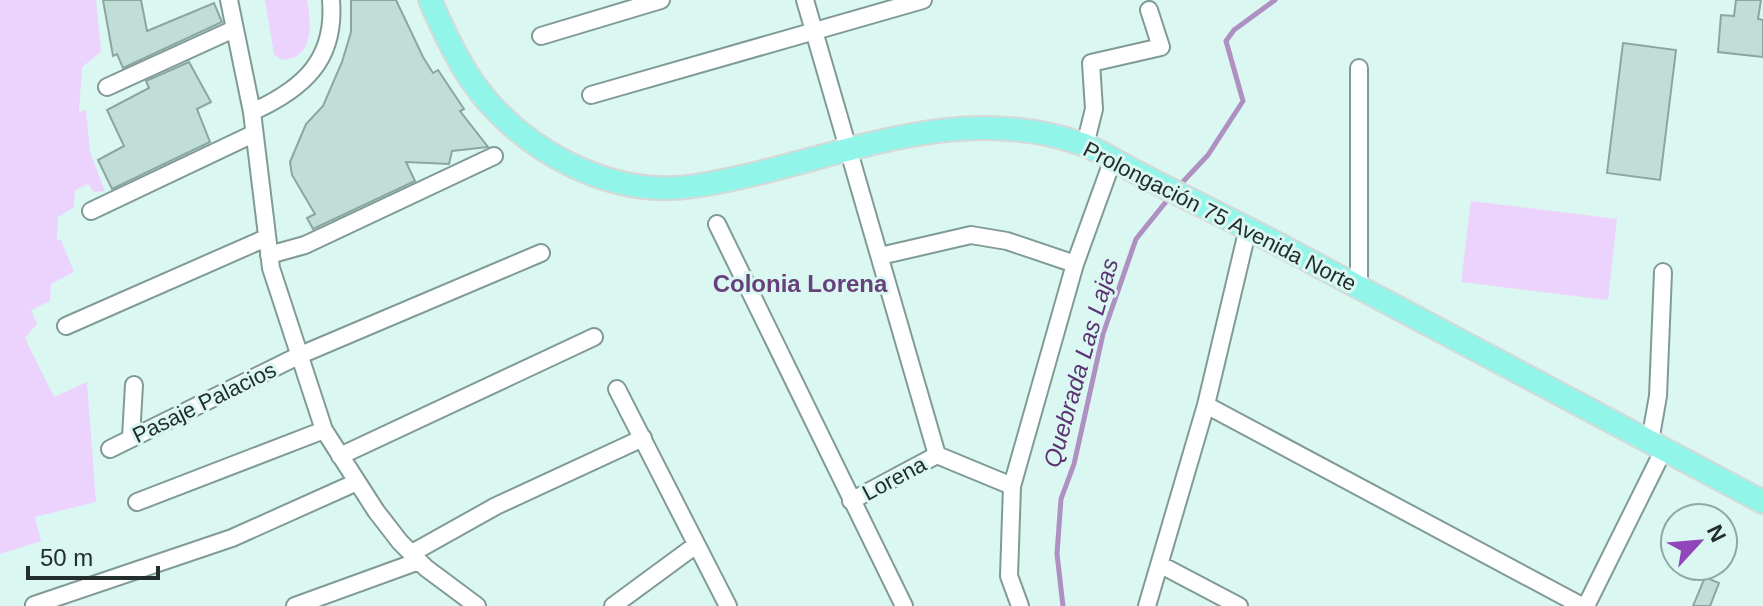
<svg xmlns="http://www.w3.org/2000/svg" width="1763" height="606" font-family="Arial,sans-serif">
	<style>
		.green { fill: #ecd3fd }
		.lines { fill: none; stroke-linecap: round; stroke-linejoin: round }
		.stream { stroke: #af90c2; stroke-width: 5 }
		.building { fill: #c1ddd8; stroke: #8ba6a1; stroke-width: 2 }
		.minor-casing { stroke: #809b97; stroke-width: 20 }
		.major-casing { stroke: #d7d9d9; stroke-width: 26 }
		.minor { stroke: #fff; stroke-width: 16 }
		.major { stroke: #92f5e9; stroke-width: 22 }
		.labels { text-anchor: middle; stroke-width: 6; stroke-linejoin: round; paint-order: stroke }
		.street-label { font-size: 22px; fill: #232e2c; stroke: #daf7f2 }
		.neighbourhood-label { font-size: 24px; font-weight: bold; fill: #66417b; stroke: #daf7f2 }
		.water-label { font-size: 24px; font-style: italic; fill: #5c3473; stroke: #daf7f2 }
	</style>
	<rect width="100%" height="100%" fill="#daf7f2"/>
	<path class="green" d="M0,0h96l5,52 -19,15 -3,45 7,-2 4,42 15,39 -11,1 -6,-8 -13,6 -1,17 -16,10 -1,23h4l13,32 -23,12 -1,17 -19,9 6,14 -12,14 29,59 33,-15 9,120 -61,15 6,24 -41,13z
		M265,0h42c4,23 8,58 -25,60l-8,-6z
		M1471,201l146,18 -9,81 -147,-18z"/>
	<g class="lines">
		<path class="stream" d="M1178,187l30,-32 35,-54 -17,-60 8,-11 41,-30
			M1063,606l-6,-52 4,-55 13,-35 29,-130 33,-95 33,-41"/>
	</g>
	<path class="building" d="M103,0h38l6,31 67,-28 8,19 -99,46 -6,-14 -4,2z
		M351,0h45l27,57 10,16 5,-3 26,39 -4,2 28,36 -36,4 -3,13 -43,-2 9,19 -102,48 -6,-11 8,-4 -23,-39 -2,-13 16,-38 17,-18 19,-44 9,-30z
		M1736,0h25l-3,19 5,1v37l-45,-5 3,-37 13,1z
		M1623,43l53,7 -16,130 -53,-7z
		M189,62l22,40 -14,7 13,33 -98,47 -14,-29 26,-14 -17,-36 42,-22 -3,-7z
		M1705,577l14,6 -9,23h-17z"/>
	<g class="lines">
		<defs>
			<path id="minor" d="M229,0l23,112 19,156 53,162 52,81 24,31 26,26 51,38
				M805,0l132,455 75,31
				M541,36l120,-36
				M1359,68v219
				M107,87l127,-58
				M591,95l332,-95
				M252,112c51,-23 84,-52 79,-112
				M1085,145l9,-36 -3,-46 70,-16 -12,-37
				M91,211l162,-77
				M717,224l187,382
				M269,255l36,-10 189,-89
				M880,256l91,-21 36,6 68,23
				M66,326l200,-88
				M617,389l111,217
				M1206,405l376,201
				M131,437l3,-52
				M1650,441l8,-45 5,-124
				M110,449l188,-93 243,-103
				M340,456l254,-119
				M851,501l86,-46
				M137,502l187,-72
				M412,553l84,-47 147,-68
				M1161,565l78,41
				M34,605l198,-67 125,-56
				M295,606l124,-45
				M613,606l83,-61
				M1020,606l-11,-30 3,-90 63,-222 38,-105
				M1147,606l59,-201 42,-177
				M1586,606l78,-157"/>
			<path id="major" d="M430,0c12,28 25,56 42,81 48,69 138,118 223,105 131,-20 254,-89 387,-42 19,7 36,19 54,28 61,32 123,61 183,94 148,79 296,157 444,236"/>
		</defs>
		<use href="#minor" class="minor-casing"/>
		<use href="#major" class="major-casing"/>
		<use href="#minor" class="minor"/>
		<use href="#major" class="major"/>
	</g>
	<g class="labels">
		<g class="street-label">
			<text transform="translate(1220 216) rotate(27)" y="8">Prolongación 75 Avenida Norte</text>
			<text transform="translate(204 402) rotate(-26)" y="8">Pasaje Palacios</text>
			<text transform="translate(894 478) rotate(-28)" y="8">Lorena</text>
		</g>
		<g class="neighbourhood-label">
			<text x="800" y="292">Colonia Lorena</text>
		</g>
		<g class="water-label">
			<text transform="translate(1081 363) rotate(-74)" y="8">Quebrada Las Lajas</text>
		</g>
	</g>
	<g transform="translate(1699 542) rotate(64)"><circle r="38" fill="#daf7f2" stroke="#91a7a3" stroke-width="2"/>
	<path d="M0-6L14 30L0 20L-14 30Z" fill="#9046b8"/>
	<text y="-12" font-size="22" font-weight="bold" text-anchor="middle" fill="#232e2c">N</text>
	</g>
	<path d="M28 566v12h130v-12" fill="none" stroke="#232e2c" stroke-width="4"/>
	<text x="40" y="566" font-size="24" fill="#232e2c" stroke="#daf7f2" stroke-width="6" paint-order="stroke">50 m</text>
</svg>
